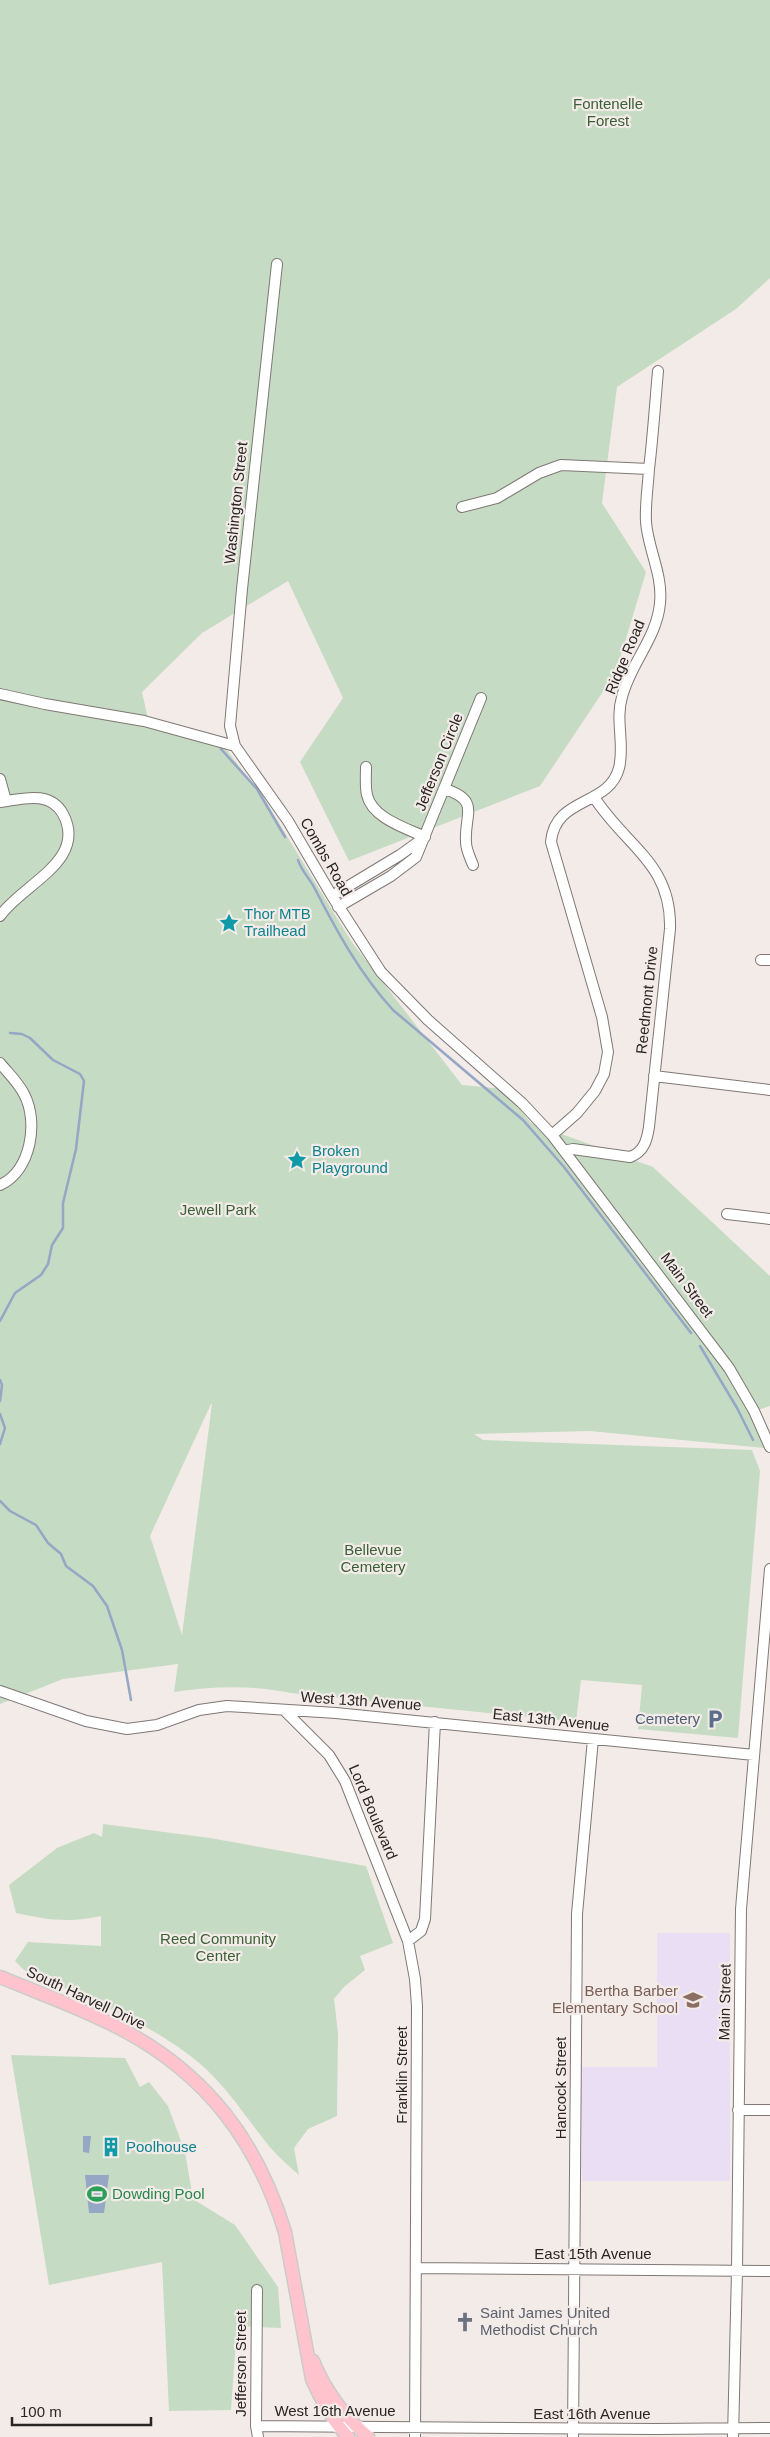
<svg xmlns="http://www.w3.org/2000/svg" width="770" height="2437" font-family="Arial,sans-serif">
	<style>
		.education { fill: #e9def3 }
		.green { fill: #c6dbc4; fill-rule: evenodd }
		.water { fill: #96a6c5 }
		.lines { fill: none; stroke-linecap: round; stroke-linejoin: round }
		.stream { stroke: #96a6c5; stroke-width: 2.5 }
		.minor-casing { stroke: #7f7874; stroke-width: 12 }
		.major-casing { stroke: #cbcbca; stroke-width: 15 }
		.minor { stroke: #fff; stroke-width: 10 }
		.major { stroke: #ffc3cd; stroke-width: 12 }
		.labels { text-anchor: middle; stroke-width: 4.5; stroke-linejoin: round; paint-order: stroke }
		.park-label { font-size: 15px; fill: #3a6037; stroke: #f3ebe7 }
		.street-label { font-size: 15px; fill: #282524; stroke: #f3ebe7 }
		.culture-label { font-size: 15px; fill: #0d838f; stroke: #f3ebe7; text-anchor: start }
		.service-label { font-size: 15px; fill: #4e5e75; stroke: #f3ebe7; text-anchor: end }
		.education-label { font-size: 15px; fill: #785e54; stroke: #f3ebe7; text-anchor: end }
		.leisure-label { font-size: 15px; fill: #27864d; stroke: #f3ebe7; text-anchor: start }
		.worship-label { font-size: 15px; fill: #5b616d; stroke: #f3ebe7; text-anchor: start }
	</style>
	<rect width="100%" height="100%" fill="#f3ebe7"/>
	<path class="education" d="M657,1933h73v248h-148v-114h75z"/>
	<path class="green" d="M0,0h770v278l-34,31 -119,78 -15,116 44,69 -30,100 -76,114 -191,75 -49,-99 43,-64 -55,-117 -86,52 -60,59 8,36 76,21 40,53 85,139 111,144 42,4 27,34 122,44 117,109v130l-21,7 16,35 -175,-17 -116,3 9,6 269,10 8,21 -22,267 -100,-9 4,-44 -61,-5 -5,42 -285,-29c-38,-8 -78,-7 -117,-1l4,-28 -115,15 -63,25zM211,1404h1l-30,231 -32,-99z
		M103,1824l107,14 156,28 27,77 -33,13 5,14 -21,17 -10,12 4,34 -1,83 -29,13 -14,19 5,27c-10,-9 -21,-18 -30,-29 -23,-28 -42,-60 -71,-84 -48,-40 -117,-66 -174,-92l-9,-9 13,-19 73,4v-30c-32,7 -53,4 -85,-3l-7,-28 48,-37 37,-15 8,4z
		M11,2055l114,3 15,29 9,-5 19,24 17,46 8,47 42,26 43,62 3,41 -44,-2 -6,84 -62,1 -7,-149 -113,23z"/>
	<path class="water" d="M83,2136h8l-2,17 -6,-1z
		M85,2175h24l-5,38h-15z"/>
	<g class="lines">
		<path class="stream" d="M221,749l36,40 28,48
			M298,860c3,10 11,18 16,27 22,43 46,87 79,123l130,110 41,47 127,166
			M0,1321l15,-28 26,-18 7,-11 4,-19 11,-17v-25l13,-54 8,-68 -4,-7 -27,-14 -23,-22 -8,-4 -12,-1
			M700,1346l37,62 16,32
			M0,1380l2,5 -2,16
			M0,1414l5,14 -5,16
			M0,1501l10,10 26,14 12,18 13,11 5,12 27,20 14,20 15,44 9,50"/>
		<defs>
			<path id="minor" d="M462,507l35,-9 42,-25 22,-8 88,4
				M0,694l45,10 99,17 91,25 53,75 44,75 49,76 47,48 94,83 30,32 177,233 25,43 16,36
				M235,746l-5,-20 12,-137 35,-325
				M366,767c0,9 -1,19 1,28 5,23 39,33 58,42
				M0,779l6,22
				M445,789c36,12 19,25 21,53 0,8 4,15 7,23
				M0,802c22,-3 50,-12 63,12 25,47 -41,70 -63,102
				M332,896l68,-41 25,-18
				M338,907l53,-31 25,-19 65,-159
				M761,960h9
				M0,1063c8,10 18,19 24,31 15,28 7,77 -24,91
				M654,1076l116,14
				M552,1135l25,-22 18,-22 9,-17 4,-22 -6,-35 -51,-175c4,-46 58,-35 68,-74 6,-23 -4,-48 3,-71 8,-33 35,-59 38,-94 3,-28 -12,-54 -14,-81 -1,-18 2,-35 3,-53 4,-33 6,-65 9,-98
				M564,1151l9,-2 57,8c14,-5 17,-17 19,-30l21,-198c2,-66 -45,-83 -76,-132
				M727,1214l43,5
				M0,1691l86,30 41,8 30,-4 42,-15 28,-4 109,7 418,42
				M285,1711l44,44 16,26 63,160 7,38 2,27 -2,431
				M408,1941l13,-10 4,-12 10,-197
				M738,2110h32
				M416,2268l354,3
				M257,2290l-1,136 2,11
				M256,2426l399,3 115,-1
				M573,2437l4,-523 16,-175
				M733,2437l4,-166 4,-362 29,-340"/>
			<path id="major" d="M0,1977c41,17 84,32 123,53 84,45 134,111 162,202l27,147c9,21 20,41 36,58
				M313,2361c12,29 31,55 55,76"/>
		</defs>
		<use href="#minor" class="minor-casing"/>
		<use href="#major" class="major-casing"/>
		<use href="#minor" class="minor"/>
		<use href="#major" class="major"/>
	</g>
	<defs>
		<symbol id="sight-bare" viewBox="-9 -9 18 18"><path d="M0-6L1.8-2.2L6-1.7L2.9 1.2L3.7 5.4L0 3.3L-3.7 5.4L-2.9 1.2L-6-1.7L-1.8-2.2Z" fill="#0f9aa8" stroke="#f3ebe7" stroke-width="2.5" paint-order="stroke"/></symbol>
		<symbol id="parking-bare" viewBox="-9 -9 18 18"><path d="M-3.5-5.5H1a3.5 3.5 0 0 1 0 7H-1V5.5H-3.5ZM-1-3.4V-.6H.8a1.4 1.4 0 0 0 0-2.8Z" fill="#5c6f8a" stroke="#f3ebe7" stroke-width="2.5" paint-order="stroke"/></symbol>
		<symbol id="school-bare" viewBox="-9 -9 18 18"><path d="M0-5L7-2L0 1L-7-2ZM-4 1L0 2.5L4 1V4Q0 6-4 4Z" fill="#8d6e63" stroke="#f3ebe7" stroke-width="2.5" paint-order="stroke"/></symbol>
		<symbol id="building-bare" viewBox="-9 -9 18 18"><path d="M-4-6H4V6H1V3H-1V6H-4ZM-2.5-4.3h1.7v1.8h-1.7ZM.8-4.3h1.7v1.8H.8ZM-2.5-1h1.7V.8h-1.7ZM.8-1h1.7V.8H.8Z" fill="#0f9aa8" stroke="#f3ebe7" stroke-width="2.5" paint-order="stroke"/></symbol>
		<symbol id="stadium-bare" viewBox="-9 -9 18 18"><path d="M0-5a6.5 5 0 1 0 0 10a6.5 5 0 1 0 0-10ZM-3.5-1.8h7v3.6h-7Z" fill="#2e9e5b" stroke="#f3ebe7" stroke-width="2.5" paint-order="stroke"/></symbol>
		<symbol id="church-bare" viewBox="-9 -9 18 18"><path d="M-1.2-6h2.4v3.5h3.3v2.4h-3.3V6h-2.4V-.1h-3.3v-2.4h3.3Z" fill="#6b7280" stroke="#f3ebe7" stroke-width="2.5" paint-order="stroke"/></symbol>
	</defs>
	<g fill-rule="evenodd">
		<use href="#sight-bare" x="215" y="909" width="28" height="28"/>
		<use href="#sight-bare" x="283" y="1146" width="28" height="28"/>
		<use href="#parking-bare" x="701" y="1705" width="28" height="28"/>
		<use href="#school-bare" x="679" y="1986" width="28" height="28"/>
		<use href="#building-bare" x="97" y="2133" width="28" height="28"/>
		<use href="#stadium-bare" x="83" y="2180" width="28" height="28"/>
		<use href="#church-bare" x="451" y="2308" width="28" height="28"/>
	</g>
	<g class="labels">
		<g class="park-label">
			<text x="608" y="109">Fontenelle<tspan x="608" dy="17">Forest</tspan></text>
			<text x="218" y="1215">Jewell Park</text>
			<text x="373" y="1555">Bellevue<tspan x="373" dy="17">Cemetery</tspan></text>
			<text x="218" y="1944">Reed Community<tspan x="218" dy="17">Center</tspan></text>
		</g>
		<g class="street-label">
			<text transform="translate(236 503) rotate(-84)" y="5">Washington Street</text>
			<text transform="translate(625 657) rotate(-67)" y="5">Ridge Road</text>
			<text transform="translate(439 762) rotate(-68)" y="5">Jefferson Circle</text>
			<text transform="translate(326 857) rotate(60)" y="5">Combs Road</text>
			<text transform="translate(647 1000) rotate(-84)" y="5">Reedmont Drive</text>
			<text transform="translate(687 1285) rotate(53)" y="5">Main Street</text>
			<text transform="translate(361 1701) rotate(4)" y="5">West 13th Avenue</text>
			<text transform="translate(551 1720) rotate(6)" y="5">East 13th Avenue</text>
			<text transform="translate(373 1812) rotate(67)" y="5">Lord Boulevard</text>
			<text transform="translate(86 1998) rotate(25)" y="5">South Harvell Drive</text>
			<text transform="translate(725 2002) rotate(-89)" y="5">Main Street</text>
			<text transform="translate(402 2075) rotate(-90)" y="5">Franklin Street</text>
			<text transform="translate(561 2088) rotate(-90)" y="5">Hancock Street</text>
			<text x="593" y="2259">East 15th Avenue</text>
			<text transform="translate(241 2364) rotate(-90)" y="5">Jefferson Street</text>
			<text x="335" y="2416">West 16th Avenue</text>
			<text x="592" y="2419">East 16th Avenue</text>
		</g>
		<g class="culture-label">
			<text x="244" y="919">Thor MTB<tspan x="244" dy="17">Trailhead</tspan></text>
			<text x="312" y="1156">Broken<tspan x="312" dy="17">Playground</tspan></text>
			<text x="126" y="2152">Poolhouse</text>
		</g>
		<g class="service-label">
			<text x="700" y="1724">Cemetery</text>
		</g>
		<g class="education-label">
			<text x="678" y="1996">Bertha Barber<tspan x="678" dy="17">Elementary School</tspan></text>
		</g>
		<g class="leisure-label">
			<text x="112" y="2199">Dowding Pool</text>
		</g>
		<g class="worship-label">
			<text x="480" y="2318">Saint James United<tspan x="480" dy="17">Methodist Church</tspan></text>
		</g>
	</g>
	<path d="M12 2417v8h139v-8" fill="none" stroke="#282524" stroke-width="2.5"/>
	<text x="20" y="2417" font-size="15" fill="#282524" stroke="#f3ebe7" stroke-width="4" paint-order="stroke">100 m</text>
</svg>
